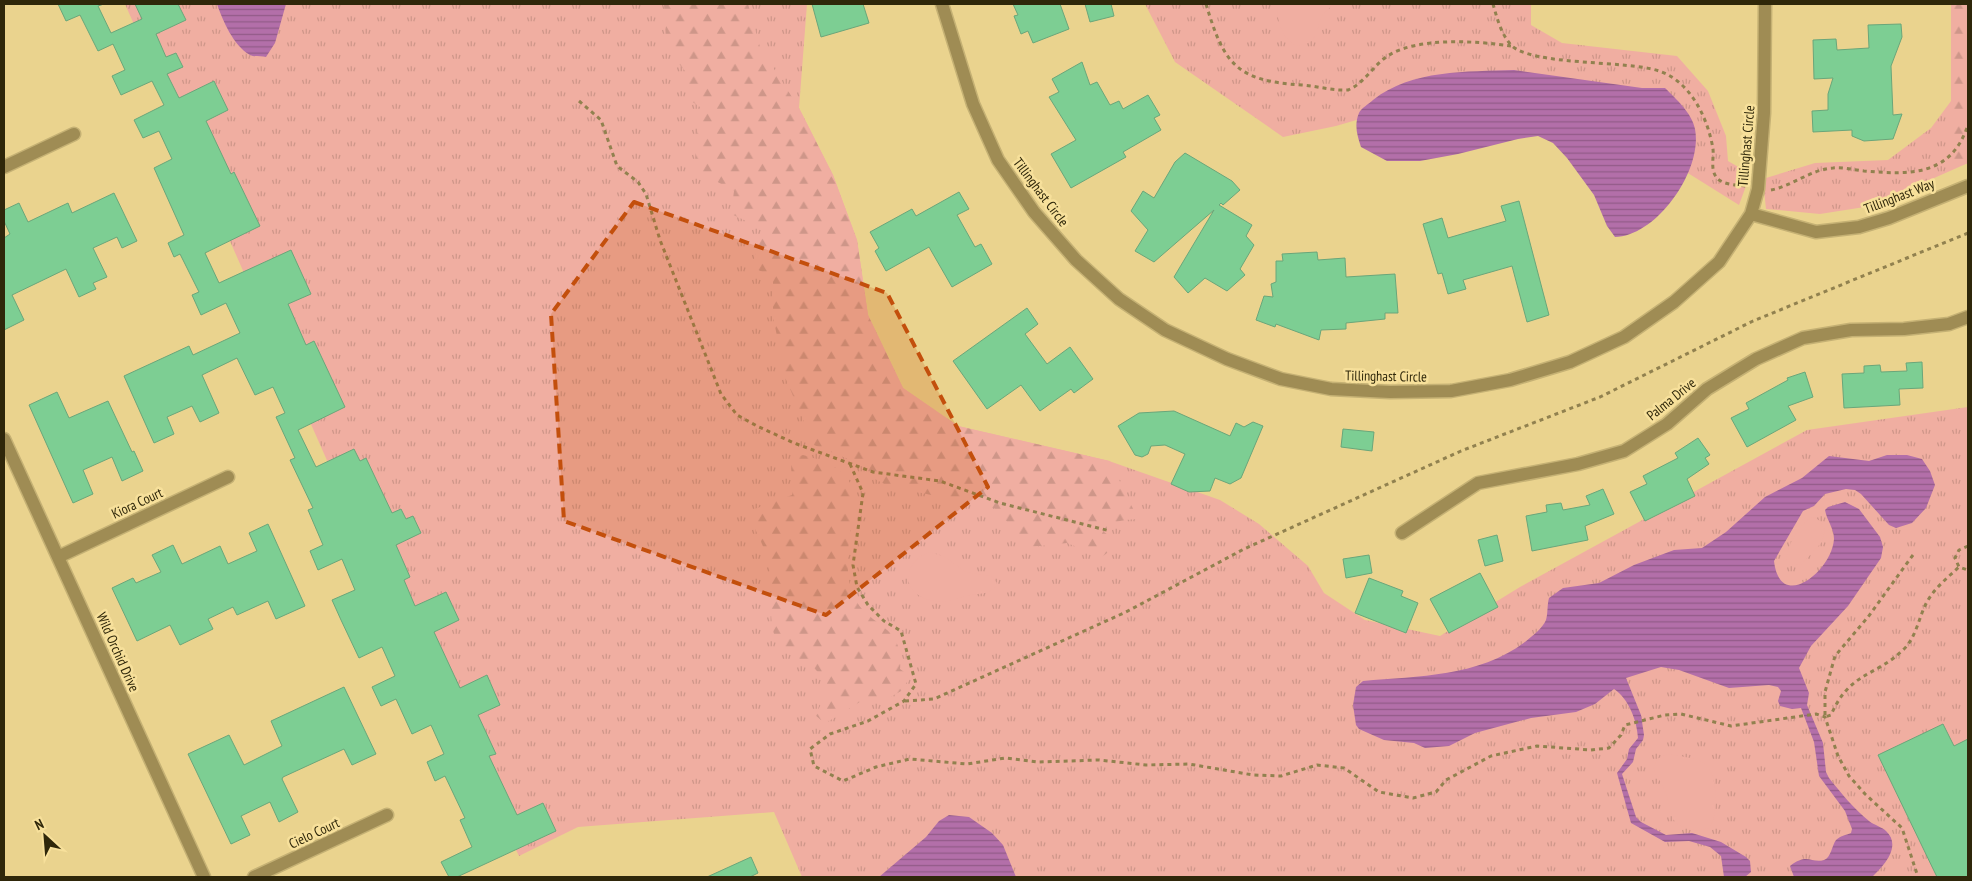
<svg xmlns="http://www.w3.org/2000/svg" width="1972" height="881" font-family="'PT Sans Narrow',sans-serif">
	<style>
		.grass { fill: url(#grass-tufts) }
		.forest { fill: url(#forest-firs) }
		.green { fill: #f0aea1 }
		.water { fill: url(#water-rules) }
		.building { fill: #7dce93; stroke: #6aa67a }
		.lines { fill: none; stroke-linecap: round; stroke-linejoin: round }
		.street-casing { stroke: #c5b174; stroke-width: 15 }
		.path { stroke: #91814f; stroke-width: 3; stroke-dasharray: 4 4; stroke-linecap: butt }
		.street { stroke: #9f8c54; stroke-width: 12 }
		.marked { fill: #c34f0c; fill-opacity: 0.2; stroke: #c34f0c; stroke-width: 4; stroke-dasharray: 10 6; stroke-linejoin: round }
		.labels { text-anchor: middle; stroke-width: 5; stroke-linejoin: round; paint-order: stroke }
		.street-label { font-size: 14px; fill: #2f270a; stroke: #f7e09b }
	</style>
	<defs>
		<pattern id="grass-tufts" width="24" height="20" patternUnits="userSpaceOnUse" patternTransform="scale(1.25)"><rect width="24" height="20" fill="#f0aea1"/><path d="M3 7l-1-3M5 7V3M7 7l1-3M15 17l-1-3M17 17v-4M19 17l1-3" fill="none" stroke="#ce9689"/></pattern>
		<pattern id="forest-firs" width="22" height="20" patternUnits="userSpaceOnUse" patternTransform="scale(1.25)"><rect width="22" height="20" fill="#f0aea1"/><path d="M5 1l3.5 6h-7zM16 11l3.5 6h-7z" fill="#ce9689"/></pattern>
		<pattern id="water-rules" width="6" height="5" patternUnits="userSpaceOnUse" patternTransform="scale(1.25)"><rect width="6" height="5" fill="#b36fa9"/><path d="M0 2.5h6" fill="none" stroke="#925b88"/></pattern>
	</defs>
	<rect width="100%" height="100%" fill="#ead38e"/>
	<path class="grass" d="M125,4h682l-8,104 34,67 24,65 11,75 35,73 55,38 151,35 111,39 39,24 49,42 16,27 41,27 75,16 80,-49 287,-157 161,-23v470h-1166l-28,-65 -196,15 -59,29 -147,-294z
		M1145,4h386v21l31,18 115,13 31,35 18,45 2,25 19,11 -1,14 -7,19 -56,-35 5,-35 -287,-28 -65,19 -53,11 -108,-75z
		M1951,4h17v159l-97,43 -51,8 -54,-5 -2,-19 2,-12 49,-15 73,-3 43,-32 20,-27z"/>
	<path class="forest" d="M664,4h84l12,43 39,61 34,67 24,65 11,75 35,73 55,38 152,35 28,58c-13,1 -27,1 -34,13l7,5 2,8 -1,4 -10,8 -35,-14 -36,4 -37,-39 -106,-22 -15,-8 -10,-13 -49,-20 -29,-68 -12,-61v-39l-21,-10 10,-39 -31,-14 3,-23 -40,-22c4,-19 -1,-38 10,-53l-1,-7 -12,-8 -5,-7v-22l-19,-22z
		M1951,4h17v159l-17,6z
		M803,455c24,7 46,14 52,41 -3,27 -12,68 -4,93 12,40 54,31 49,80l7,5v8l-6,9 -12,7 -21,-1 -39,24 -8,-1 -6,-5c7,-10 11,-24 7,-36 -9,-22 -39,-20 -47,-42 -7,-20 -2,-43 -5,-64 -2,-22 -14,-41 -23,-61l45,-17c3,-13 -3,-23 0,-37z"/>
	<path class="green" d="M1278,4h55c-3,4 -8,8 -11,12 -4,8 -4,19 -11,25 -22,18 -37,-21 -33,-37z
		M1814,517l6,4 5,9 -3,12 -20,22 -10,1 -5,-5c-2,-12 15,-41 27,-43z
		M929,552l14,4 23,16 25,4 6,7 -2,4c-7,8 -15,6 -25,8 -11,2 -23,8 -35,6 -32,-4 -37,-36 -6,-49z
		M1667,754c11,2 25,3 35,8 17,8 17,54 7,66l-12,3 -19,-6 -5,-6 -8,-29 -12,-21 4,-10z"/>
	<path class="water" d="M217,4h69l-11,39 -9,14c-5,-1 -12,0 -16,-2 -17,-10 -27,-34 -33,-51z
		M1514,70l128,18h23c11,11 27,25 30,41 8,41 -38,107 -80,108l-8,-11 -13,-31 -27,-37 -14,-15 -15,-7 -20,3 -60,15 -38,7h-33l-26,-14c-4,-12 -7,-22 -2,-34 2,-5 10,-9 14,-13 39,-31 94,-28 141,-30z
		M1887,455h20l15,4 8,12 5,14 -9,23 -14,15 -16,5 -7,-3 -28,-31 -6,-4 -9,-1 -21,5 -11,12 -11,5 -29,50c6,52 58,10 60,-22 0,-11 -7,-18 -9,-29l3,-3 17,-5 14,7 21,28 3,10 -2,11 -33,48 -37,40 -12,22 10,25 -2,12 16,38 3,29 3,6c12,15 25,31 40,43 5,4 13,6 17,10 16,15 -2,35 -14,46h-78l-4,-11c18,-14 21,-2 34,-6 7,-2 8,-15 12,-20 4,-4 10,-5 15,-7l1,-4 -7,-18 -26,-35 -5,-34 -13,-34 -9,1 -12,-3 -2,-5 3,-10 -3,-4 -9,-2 -40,3 -50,-18 -18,-3 -35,11 15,37 3,20 -1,5 -7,9 -3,13 -11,12 14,43 5,5 25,13 26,-2 29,9 25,15 4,4 1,11 -6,5h-21l-3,-21 -11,-9 -21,-6 -24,1 -34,-19 -14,-50 10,-14 2,-10 9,-11c-1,-17 -9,-39 -24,-49l-19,15 -19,8 -45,6 -56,15 -26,13 -24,2 -11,-5 -30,-3 -25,-11 -3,-4 -3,-20 3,-18 7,-6c56,-5 115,-4 162,-39 6,-5 18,-14 21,-22 2,-6 1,-15 3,-22l14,-10 36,-5 35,-18 40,-15 28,-2 24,-16 39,-35 37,-19 27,-22 40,5z
		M949,815l20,2 23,16 11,12 13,32h-137l47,-40 13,-16z"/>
	<path class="building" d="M58,4h46l-6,2 13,27 31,-14 -7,-15h43l8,16 -30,14 10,23 10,-4 7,14 -16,7 12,24 35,-17 14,29 -22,11 25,53 3,-2 26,54 -55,27 14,30 72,-33 20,44 -23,10 18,41 8,-4 31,66 -47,23 18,37 38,-18 6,12 6,-3 26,55 9,-4 5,10 7,-3 8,17 -25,12 14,32 -6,3 11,26 31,-14 13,28 -25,12 26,56 27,-13 13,30 -22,10 18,39 -7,2 28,59 26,-12 13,28 -99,46h-8l-8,-15 31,-15 -12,-27 5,-2 -20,-42 -10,5 -8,-19 17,-8 -13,-29 -19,9 -16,-35 -15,7 -9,-19 23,-11 -13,-29 -23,11 -18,-38 -9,-20 23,-10 -13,-31 -24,11 -8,-19 13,-6 -15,-35 5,-2 -23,-48 5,-2 -19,-41 9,-4 -12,-26 -18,8 -18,-37 -35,17 17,38 -19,9 -8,-16 -25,11 7,17 -20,9 -30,-67 65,-30 4,9 47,-22 -14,-30 -25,12 -9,-20 7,-3 -19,-38 -6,3 -6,-14 16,-8 -30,-67 18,-9 -13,-28 -16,7 -9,-18 30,-15 -12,-24 -31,14 -9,-19 13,-6 -12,-26 -15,7 -18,-36 -14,6z
		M812,4h51l6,19 -48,14z
		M1013,4h47l9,25 -36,14 -5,-12 -7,3 -7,-18 4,-1z
		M1085,4h26l3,12 -24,6z
		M1901,24l1,13 -11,29 2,49 9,-1 -9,25 -29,2 -12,-5v-6l-39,2 -1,-21 16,-1v-16l5,-16 -19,1 -1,-39 23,-1 1,11 32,-2 -1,-23z
		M1082,62l8,23 7,-3 13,23 9,-4 4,8 25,-14 12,20 -6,3 7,12 -38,22 3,5 -55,31 -20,-34 25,-14 -27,-43 10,-5 -7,-13z
		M1185,153l47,28 8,9 -17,15 -2,-2 -2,2 33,20 -6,11 8,9 -14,24 5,6 -18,16 -22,-13 -17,15 -14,-16 40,-67 -60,52 -19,-11 13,-21 -17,-19 12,-20 11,7 21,-36z
		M959,192l10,17 -12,6 18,32 6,-3 11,20 -40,23 -23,-40 -43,24 -11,-20 4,-3 -9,-16 42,-23 4,7z
		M114,193l23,48 -15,7 -5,-11 -24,11 14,29 -14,6 3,6 -17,8 -13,-28 -54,26 12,25 -20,10v-92l6,-4 -6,-13v-11l15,-7 9,19 40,-19 4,10z
		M1519,201l30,114 -22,7 -15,-56 -49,14 3,9 -18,5 -6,-21 -4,1 -15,-50 19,-6 6,20 58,-17 -5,-15z
		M1317,252l1,8 27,-2 1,19 49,-3 3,39h-13v6l-39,4v6l-25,1 -2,10 -43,-16 -1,3 -19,-7 8,-24 9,1 -2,-13 5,-2v-21h7l-1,-7z
		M1027,308l11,16 -13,10 22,30 23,-17 23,32 -19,14 -3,-4 -31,22 -19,-26 -34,24 -34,-48z
		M1922,362l1,26 -24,1 1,16 -56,3 -2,-34 22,-1v-7l16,-1 1,7 26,-1 -1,-8z
		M1805,372l8,25 -25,9 8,14 -49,27 -16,-29 18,-9 -3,-6 42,-23 -1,-2z
		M57,392l12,26 39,-17 24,51 2,-1 9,20 -21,10 -10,-24 -29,13 10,24 -20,9 -44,-98z
		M1174,411l56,25 6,-13 8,4 9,-5 10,4 -22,52 -11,6 -15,-6 -5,13 -21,1 -18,-8 14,-30 -20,-9 -14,1 -3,8 -6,3 -7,-2 -17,-29 21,-13z
		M1343,429l31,3 -2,19 -31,-4z
		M1698,438l12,17 -5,3 4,6 -22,15 8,17 -50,25 -15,-29 17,-8 -4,-8 35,-18 -3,-5z
		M1603,489l11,25 -29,12 3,14 -56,11 -6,-35 21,-4 -1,-7 15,-2 2,7 27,-5 -4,-9z
		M268,524l37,82 -29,13 -8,-18 -31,14 -4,-8 -25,12 5,10 -33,16 -10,-20 -33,16 -25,-53 21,-10 3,5 25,-11 -9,-17 21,-10 9,19 38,-18 8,18 29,-13 -8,-18z
		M1497,535l6,26 -18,5 -7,-26z
		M1369,555l3,18 -26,5 -3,-19z
		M1480,573l18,34 -49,26 -19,-34z
		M1369,578l34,13 -2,5 17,7 -12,30 -51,-20z
		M344,687l32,67 -24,11 -8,-16 -61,28 -1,2 16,33 -19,10 -9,-20 -29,14 9,19 -19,9 -43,-90 41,-19 15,30 38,-19 -11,-25z
		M1943,724l11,22 14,-7v138h-31l-59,-122z
		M751,857l7,16 -8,4h-43z"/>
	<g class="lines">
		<defs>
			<path id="street" d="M942,4l31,100 25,56 36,52 42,48 43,39 46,31 62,29 54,20 50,10 59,3 61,-1 59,-11 60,-18 54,-25 50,-35 45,-40 32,-48 7,-25 6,-76 1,-109
				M4,167l70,-33
				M1751,214l65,18 43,-5 30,-9 79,-32
				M4,439l200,438
				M1402,533l76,-50 100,-19 46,-13 43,-27 40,-35 49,-30 47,-21 48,-8 53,-1 45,-5 19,-7
				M58,557l170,-80
				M254,877l133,-62"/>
		</defs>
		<use href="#street" class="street-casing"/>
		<path class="path" d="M1206,4c18,60 30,77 96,81 16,1 30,6 46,5 17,-7 25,-25 41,-35 30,-18 88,-14 122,-9
			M1493,4c4,14 8,30 18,41 20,21 116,15 148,26 31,10 49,47 54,78 1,9 -3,21 4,29 6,7 20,7 29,8
			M579,101l22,19 16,46 21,16 8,12 14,46 61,154 16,21 20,11 37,17 79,29 67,9 60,22 110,28
			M1771,190c21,-4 41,-21 62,-22 10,-1 21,2 31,3 47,4 87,5 104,-46
			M850,464l13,29 -10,72 4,22 11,18 16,16 17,10 15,53 -12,17 -36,20 -38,13 -20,15 4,17 29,15 33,-14 34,-8 57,5 38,-6 33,4 61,-2 47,5 43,-1 64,11 28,1 36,-11 27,3 35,24 34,6 23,-6 10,-12 45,-24 46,-10 54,4 18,-2 12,-13 4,-10 40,-10 16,-1 50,12 85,-12 9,3 13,39 11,20 16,18 37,34 16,49
			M1968,546l-9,4 -4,8 4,9 9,3
			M1913,555l-45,62 -33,39 -10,36v25l6,-2c19,-44 45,-38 73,-66 11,-11 14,-27 20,-41 7,-17 22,-29 35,-41
			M905,701l29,-2 192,-87 118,-63 217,-98 139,-54 153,-76 215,-88"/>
		<use href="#street" class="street"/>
	</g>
	<path class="marked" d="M634,202l253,91 101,194 -162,128 -262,-94 -13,-207z"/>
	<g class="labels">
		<g class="street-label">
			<text transform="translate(1746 146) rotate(-85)" y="5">Tillinghast Circle</text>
			<text transform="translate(1041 192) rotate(53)" y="5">Tillinghast Circle</text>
			<text transform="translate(1899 196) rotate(-21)" y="5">Tillinghast Way</text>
			<text transform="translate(1386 376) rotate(1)" y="5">Tillinghast Circle</text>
			<text transform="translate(1671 399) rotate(-39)" y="5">Palma Drive</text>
			<text transform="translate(137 503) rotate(-25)" y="5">Kiora Court</text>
			<text transform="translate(118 652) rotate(66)" y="5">Wild Orchid Drive</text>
			<text transform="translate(314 833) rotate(-25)" y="5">Cielo Court</text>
		</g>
	</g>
	<rect width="1972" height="881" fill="none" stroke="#2f270a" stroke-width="10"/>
	<g transform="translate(45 836) rotate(334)" stroke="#f7e09b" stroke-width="4" paint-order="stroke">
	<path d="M0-4L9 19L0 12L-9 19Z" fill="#2f270a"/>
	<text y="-8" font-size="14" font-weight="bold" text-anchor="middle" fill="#2f270a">N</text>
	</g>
</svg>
